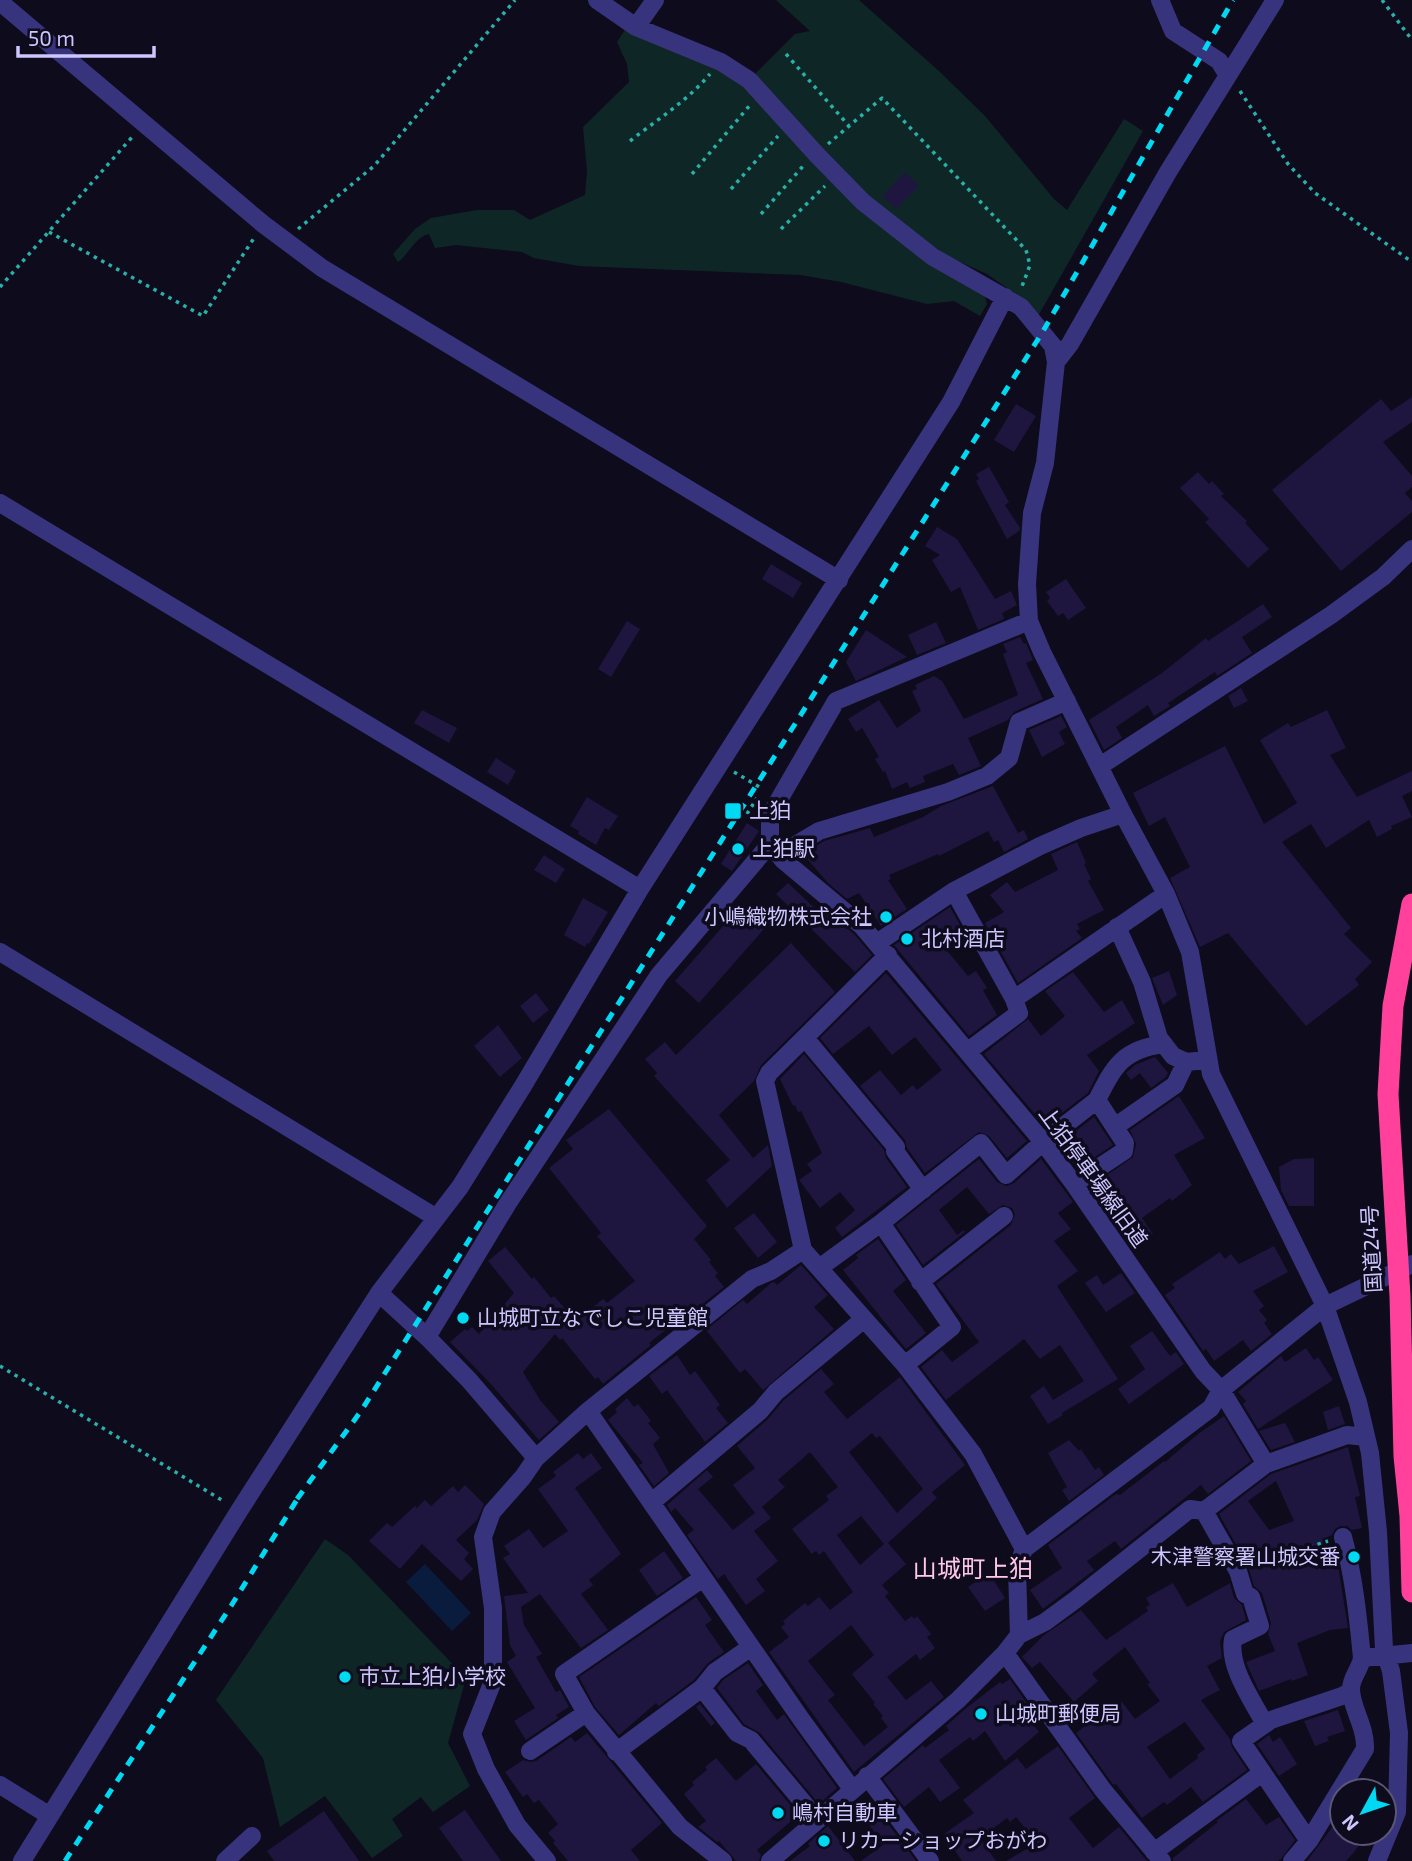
<svg xmlns="http://www.w3.org/2000/svg" width="1412" height="1861" font-family="'Exo 2','Noto Sans JP',sans-serif">
	<style>
		.green { fill: #0e2726 }
		.water { fill: #091c3d }
		.building { fill: #1e163e; fill-rule: evenodd }
		.lines { fill: none; stroke-linecap: round; stroke-linejoin: round }
		.path { stroke: #29b0a8; stroke-width: 3.5; stroke-dasharray: 3.5 5; stroke-linecap: butt }
		.minor { stroke: #37347d; stroke-width: 18 }
		.highway { stroke: #ff419c; stroke-width: 21 }
		.rail { stroke: #00d9f1; stroke-width: 5; stroke-dasharray: 10 9; stroke-linecap: butt }
		.path-bridge { stroke: #29b0a8; stroke-width: 3.5; stroke-dasharray: 3.5 5; stroke-linecap: butt }
		.poi-dot { fill: #00d9f1; stroke: #0e0b1d; stroke-width: 2.5 }
		.labels { text-anchor: middle; stroke-width: 7; stroke-linejoin: round; paint-order: stroke }
		.poi-label { font-size: 21px; fill: #cdc6ff; stroke: #0e0b1d; text-anchor: start }
		.street-label { font-size: 21px; fill: #cdc6ff; stroke: #0e0b1d }
		.quarter-label { font-size: 24px; fill: #ffc8eb; stroke: #0e0b1d }
	</style>
	<rect width="100%" height="100%" fill="#0e0b1d"/>
	<path class="green" d="M776,0h83l81,72 45,44 69,83 13,11 57,-91 19,12 -106,187 -13,-18 -37,-26 -40,-18 -81,-59 -112,-122 41,-41 15,-3z
		M625,30l88,36 24,13 103,112 143,99 4,14 -7,12 -26,-15 -27,3 -86,-22 -40,-7 -222,-9 -45,-8 -12,-6 -66,-7 -21,3 -6,-14c-14,3 -19,19 -31,28l-5,-8 22,-25 16,-11 46,-8h37l16,10 55,-25 2,-24 -4,-44 46,-45 -2,-18 -10,-22z
		M325,1539l23,16 118,123 -18,65 22,43 -37,26 -12,-15 -29,22 11,17 -31,22 -47,-62 -45,31 -17,-69 -47,-58z"/>
	<path class="water" d="M425,1564l46,49 -19,18 -46,-49z"/>
	<path class="building" d="M905,172l14,14 -23,23 -14,-13z
		M1412,397v25l-29,20 29,34v11l-7,6 7,8v11l-71,59 -69,-81 109,-91 10,12z
		M1016,404l20,12 -22,36 -20,-12z
		M989,467l20,35 -4,3 15,23 -1,3 -12,8 -31,-58 3,-2 -3,-5z
		M1198,472l11,12 3,-3 12,13 -3,2 26,25 -2,2 24,26 -21,19 -43,-46 4,-3 -29,-31z
		M937,527l20,12 38,60 16,-8 6,14 -15,8 2,6 -26,11 -18,-43 -9,5 -19,-32 8,-5 -15,-9z
		M771,564l31,19 -9,15 -31,-19z
		M1066,579l20,29 -18,12 -5,-7 -5,3 -11,-15 3,-3 -4,-6z
		M1263,604l9,13 -30,20 10,16 -35,23 -2,-4 -47,31 2,3 -16,10 -6,-11 -32,22 6,11 -18,12 -15,-30 73,-47 44,-35 2,3z
		M627,621l13,8 -29,48 -13,-8z
		M936,622l10,21 -29,12 -9,-20z
		M866,630l41,27 -51,24 -10,-19z
		M1020,637l4,7 2,-1 7,17 -7,3 17,36 -29,13 -6,8 -40,18 13,28 -22,9 -6,-11 -30,12 2,6 -15,6 -3,-6 -15,7 -7,-18 -2,1 -8,-13 4,-2 -17,-29 -6,4 -8,-13 31,-19 18,28 24,-17 -9,-20 5,-2 -2,-4 19,-9 8,5 22,38 54,-24 -15,-41 4,-2 -4,-8z
		M1241,688l7,13 -14,7 -6,-12z
		M422,710l35,18 -8,15 -35,-20z
		M1327,710l19,38 -16,7 27,42 55,-26v20l-10,5 10,21 -21,9 1,3 -15,8 -8,-17 -43,28 -15,-24 -29,18 69,86 -7,6 28,28 -17,17 4,6 -53,41 -78,-93 -28,14 -30,-69 20,-11 -25,-50 -16,9 -16,-33 92,-47 39,78 33,-21 -37,-63 28,-17 3,4z
		M1061,716l6,11 -8,5 6,12 -23,13 -13,-27z
		M496,758l20,13 -8,14 -21,-13z
		M993,786l25,47 6,-3 4,9 -24,13 -6,-12 -4,2 -6,-11 -49,25 -1,-2 -49,21 2,4 -3,1 19,29 -26,17 -22,-33 -12,6 -19,-16 -25,-29 21,-13 46,-13 4,9 49,-20 18,-11z
		M587,797l31,19 -9,14 -4,-2 -9,17 -18,-11 1,-3 -9,-5z
		M747,823l12,8 -27,40 -11,-7z
		M1077,842l9,21 -2,1 7,15 -3,2 16,29 -27,14 3,5 -4,2 6,7 -64,45 -33,-60 19,-11 -14,-17 17,-13 8,10 43,-22 -7,-16z
		M544,855l21,14 -9,14 -22,-13z
		M788,883l32,30 4,-4 30,25 18,21 -17,17 -79,-78z
		M583,898l25,14 -19,32 -2,-1 -2,4 -21,-12z
		M950,907l15,27 -21,13 24,29 8,-5 11,17 -4,2 14,25 -28,21 -75,-91z
		M761,910l10,11 -72,82 -24,-22 56,-64 13,11z
		M791,943l44,49 -74,73 -7,16 -35,34 34,43 15,-13 4,21 -45,42 -21,-28 24,-20 -76,-84 3,-3 -12,-14 20,-17 11,13z
		M1169,971l8,24 -14,10 -11,-27z
		M1073,972l31,40 18,-12 13,23 -48,32 12,16 -11,22 -43,33 -61,-72 44,-35 13,17 24,-20 -20,-25z
		M886,973l141,168 -20,17 -18,-22 -10,-4 -54,41 -18,-25 -2,-8 -45,-54 20,-16 21,25 12,-10 4,5 25,-20 -27,-33 -23,18 -23,-29 -36,28 -13,-16z
		M536,993l13,17 -16,13 -13,-17z
		M498,1025l24,33 -22,19 -26,-31z
		M804,1054l80,96 2,8 21,29 -65,50 -7,-9 20,-18 -15,-18 -20,16 -21,-28 13,-9 -5,-7 15,-11 -21,-42 -3,1 -3,-7 -2,1 -13,-27z
		M1155,1057l13,16 -2,4 -15,11 -11,-15 -9,7 -5,-7 9,-8z
		M1179,1096l26,42 -31,17 18,30 -20,16 -2,-3 -28,20 11,16 -17,12 -25,-35 -3,2 -18,-26 43,-30 3,-13 -6,-14z
		M609,1109l98,117 -13,13 17,21 -2,2 9,11 -3,3 9,11 -44,35 -2,-2 -29,23 2,2 -48,39 -5,-7 -3,2 -33,-41 -2,2 -5,-6 -32,38 17,28 19,22 -20,18 -49,-57 -40,-41 15,-13 2,2 5,-4 7,7 35,-41 -26,-32 17,-14 27,32 2,-2 17,21 3,-2 22,25 27,-22 4,4 28,-22 -38,-45 4,-3 -52,-65 24,-19 -7,-9z
		M1094,1117l19,28 -36,24 -18,-25z
		M1314,1158v48h-25l-8,-16 -2,-23 15,-8z
		M979,1159l18,23 10,4 7,-3 27,-24 32,43 -15,11 13,16 -17,12 24,30 -21,15 61,93 -56,34 1,2 -15,9 -18,-28 14,-10 9,14 31,-19 -24,-36 -20,14 -16,-20 -78,61 -25,-33 21,-17 10,12 27,-20 -43,-58 75,-59 4,-11 -3,-6 -9,-3 -14,9 -22,-27 -28,23 18,25 7,-5 1,2 -42,33 -27,-40z
		M754,1213l23,29 -19,16 -24,-30z
		M878,1239l28,41 -13,11 33,42 -20,16 -63,-79 15,-12 -2,-3z
		M1274,1246l14,26 -35,19 11,15 -5,4 8,10 -3,3 8,11 -21,17 -8,-11 -29,21 -8,-12 -3,2 -38,-56 10,-7 -3,-4 48,-32 5,7 6,-5 8,10z
		M801,1265l27,30 -14,12 20,22 -71,61 -18,-21 -5,4 -34,-43 37,-30 4,4 24,-21 3,-1 3,3z
		M1121,1273l14,20 -29,19 -21,-29 12,-8 6,10z
		M1152,1331l18,25 6,-4 8,12 -55,40 -11,-15 27,-20 -15,-23z
		M1306,1348l8,12 4,-3 15,23 -75,49 -15,-25 3,-3 -8,-9 43,-36 4,6z
		M677,1355l13,20 5,-4 25,34 -4,3 12,15 -23,19 -38,-52 -5,4 -13,-18z
		M821,1369l13,15 -10,8 23,27 53,-42 65,88 -33,27 5,6 -49,45 18,21 -24,21 7,8 -4,3 20,25 7,-5 2,3 3,-3 14,18 -4,3 8,11 -15,12 -4,-6 -29,23 19,23 25,-19 13,16 -90,75 -85,-120 20,-15 -8,-10 4,-3 -2,-3 22,-18 3,3 11,-9 11,13 23,-18 -29,-41 -5,4 -3,-4 -4,3 -20,-25 37,-29 -3,-4 12,-9 -28,-35 -32,28 7,7 -23,20 9,11 -17,13 24,30 -22,18 9,12 -19,14 -22,-31 -6,5 -31,-44 7,-5 -19,-22 -4,4 -4,-7 40,-35 6,7 -15,12 35,41 22,-17 -22,-28 22,-17 -18,-22 30,-26 17,-20zM872,1433l4,5 4,-2 43,53 -26,24 -48,-61zM861,1516l23,28 -24,21 -23,-30zM851,1625l23,30 -22,19 23,29 -2,1 10,12 -2,2 7,9 -24,19 -36,-46 7,-5 -27,-34z
		M627,1398l7,9 4,-3 13,17 -3,2 12,15 -7,6 16,29 -15,13 -15,-21 4,-2 -35,-43 9,-8 -2,-3z
		M1339,1406l6,18 -17,6 -5,-18z
		M1224,1416l27,45 -43,33 -7,-9 -80,64 -6,-8 -28,20 7,9 -51,39 -13,-19 32,-22 -14,-23 68,-51 4,1 44,-34 1,1 33,-28z
		M1285,1423l10,19 -24,8 -12,-19z
		M1069,1440l10,11 2,-2 14,21 4,-3 5,8 -35,26 -7,-11 5,-3 -19,-34z
		M1348,1447l12,49 -5,1 7,31 -10,2 -5,-4h-7l-5,3 -3,6 -10,4 8,28 8,-2 10,63 -18,2 -33,13 11,32 -16,6 -1,-2 -32,12 -13,-29 29,-11 -7,-17 3,-11 -9,-30 -8,-7 -6,-20 -29,-52 52,-40zM1276,1481l18,40 -25,9 -21,-29z
		M578,1453l5,6 8,-6 11,15 -27,20 46,66 -32,26 4,5 -12,9 27,36 -27,18 -41,-54 -19,13 3,18 18,29 -6,3 20,35 4,-2 9,17 -13,8 2,3 -32,22 -12,-19 21,-13 -28,-46 9,-6 -6,-11 -6,-49 24,-3 -25,-35 7,-4 -6,-8 25,-17 14,19 25,-17 -30,-42 18,-13 -3,-4z
		M465,1485l19,19 -7,16 -21,20 13,13 -5,6 9,10 -12,12 -39,-37 -22,25 -31,-28 18,-18 5,4 23,-21 2,2 8,-8 6,6 22,-20 5,6z
		M664,1551l19,27 -26,18 -18,-26z
		M989,1573l16,25 -20,13 -17,-24z
		M1173,1583l14,24 43,-24 4,15 8,7 4,15 -22,12 -4,9 2,17 -15,8 13,24 -19,10 29,39 2,8 15,23 -44,32 -12,-15 -24,18 -3,-3 -22,16 -26,-34 -2,1 -2,-2 -36,-50 25,-19 2,3 19,-15 13,17 25,-18 -13,-17 3,-1 -25,-36 -33,27 6,7 -24,21 -34,-40 -8,6 -10,-11 22,-22 37,-25 25,30 42,-29 -2,-4 4,-2 -4,-7zM1185,1722l20,27 -8,6 1,3 -28,21 -23,-32z
		M696,1597l16,23 -7,5 19,27 -16,11 -14,17 -35,26 -3,-3 -37,32 -24,-28 -16,-30z
		M748,1663l15,22 -7,6 21,29 7,-6 53,74 -18,16 -59,-71 -16,-9 -27,-36 6,-8z
		M1010,1679l25,36 -6,4 10,13 -34,29 -20,-30 -12,10 -3,-4 -31,23 21,28 -20,14 -11,-15 -25,20 -21,-28 40,-34 2,3 24,-18 -3,-4 19,-17 35,-27 2,2z
		M700,1704l15,19 -4,3 -15,-19z
		M1338,1710l7,21 -18,6 2,4 -14,5 -11,-25z
		M587,1733l75,90 -31,27 9,11h-72l-15,-18 2,-2 -7,-8 10,-9 -19,-24 -5,3 -7,-9 -4,3 -18,-25 18,-12 7,2 6,-1 35,-24 4,5z
		M1269,1735l4,7 7,-5 17,27 -18,12 -22,-32z
		M1058,1746l37,52 -26,20 24,30 26,-21 28,34h-141l31,-18 -21,-26 -6,5 -3,-4 -27,20 16,23h-34l-18,-27 30,-21 -11,-13 54,-42 9,11z
		M716,1758l20,23 20,-17 46,55 -4,3 -3,-4 -38,32 4,5 -2,6h-23l-17,-20 -2,1 -19,-15 8,-6 -22,-27 10,-9 -2,-3 15,-12 -2,-3z
		M1246,1799l20,26 13,-8 16,23 -14,19 -3,2h-105v-3l45,-36 -2,-1z
		M877,1809l39,52h-55l22,-16 -19,-27z
		M465,1810l36,51h-38l-24,-33z
		M324,1811l35,50h-85l-7,-10z
		M1342,1814v19h25l-12,18 -9,10h-39z
		M828,1826l27,35h-65l20,-15 -2,-2 5,-5z"/>
	<g class="lines">
		<path class="path" d="M1382,0l30,40
			M786,54l63,72
			M1240,91l48,73 27,29 97,69
			M630,141c28,-22 57,-40 80,-67
			M828,144l54,-46 144,152 4,15 -9,24
			M692,174l58,-69
			M731,189l47,-53
			M761,214l43,-49
			M298,229l76,-63 141,-166
			M781,229l44,-43
			M49,232l154,84 51,-78
			M0,287l133,-151
			M747,814l10,-16
			M0,1366l225,136
			M1253,1566l75,-25"/>
		<path class="minor" d="M597,0l39,27 85,35 28,18 69,76 45,46 70,55 88,50 32,39 3,16 -11,101 -13,50 -5,71 2,37 13,31 81,162 43,80 24,58 21,122 114,232 33,96 12,51 8,79 6,117 7,22 8,62 -2,79 -20,49
			M1160,0l13,31 46,30 8,13
			M0,2l263,222 59,44 517,312
			M636,27l19,-27
			M1056,362l14,-18 98,-172 107,-172
			M0,503l640,386
			M1100,766l231,-151 52,-38 29,-28
			M770,844l13,16 79,66 181,216 31,42 129,187 18,19 45,74
			M779,855l40,-24 129,-39 39,-16 22,-18 10,-36 48,-21
			M954,891l60,108
			M1117,927l25,55 17,56 14,18 13,6 21,-2
			M877,943l77,-52 86,-45 41,-18 42,-14
			M0,952l435,265
			M805,1038l91,109 -1,4 28,39
			M968,1051l51,-38 -5,-14 152,-105
			M1116,1126l59,-41 11,-23
			M1074,1184l50,-33 1,-8 -28,-43c17,-34 26,-51 67,-56
			M881,1223l71,104 -47,38
			M803,1250l-38,-169 4,-8 119,-118
			M819,1268l62,-45 100,-80 25,32 37,-33 54,-42
			M920,1282l84,-66
			M379,1293l48,44
			M588,1411l213,308 51,70
			M536,1458l-67,-78 -42,-43 81,-134 151,-228 111,-131v-25l3,-9 63,-109 193,-80
			M652,1502l108,-91 16,-19 88,-73
			M1204,1511l34,60 7,23 6,3 9,29 -27,13c-5,28 19,61 32,85
			M1343,1537c11,40 15,79 19,121
			M703,1578l-139,96 22,39 94,114 43,34
			M1019,1635l26,-13 30,-22 115,-91 14,2 62,-47 81,-29 19,2
			M1005,1653l98,137 59,71
			M702,1688l35,45 14,7 66,79
			M530,1751l56,-38
			M616,1752l86,-64 13,-16 36,-25
			M867,1776l63,85
			M0,1785l50,31
			M1309,1841l-68,-100 30,-21 71,-24 9,-5
			M1154,1852l108,-79
			M22,1861l217,-350 140,-218 81,-106 63,-101 117,-197 311,-487 54,-105
			M225,1861l27,-25
			M547,1861l-30,-36 -31,-56 -14,-35 21,-53v-73l-10,-71 9,-25 31,-35 13,-19 52,-47 164,-132 19,-8 32,-21 102,115 68,89 51,95
			M770,1861l188,-161 47,-47 14,-18 -2,-66 7,-20 187,-141 10,-18 104,-84 87,-42
			M1292,1861l17,-20 56,-92c1,-23 -14,-41 -14,-60 0,-12 9,-19 11,-31l50,-5"/>
		<path class="highway" d="M1412,904l-19,102 -5,88 12,202 4,160 6,60 2,76"/>
		<path class="rail" d="M297,1499l64,-88 681,-1078 191,-333
			M65,1861l166,-255 70,-113"/>
		<path class="path-bridge" d="M734,772l29,17"/>
	</g>
	<g class="poi-dot">
		<rect x="724" y="802" width="18" height="18" rx="3.5"/>
		<circle cx="738" cy="849" r="7"/>
		<circle cx="886" cy="917" r="7"/>
		<circle cx="907" cy="939" r="7"/>
		<circle cx="463" cy="1318" r="7"/>
		<circle cx="1354" cy="1557" r="7"/>
		<circle cx="345" cy="1677" r="7"/>
		<circle cx="981" cy="1714" r="7"/>
		<circle cx="778" cy="1813" r="7"/>
		<circle cx="824" cy="1841" r="7"/>
	</g>
	<g class="labels">
		<g class="poi-label">
			<text x="749" y="818">上狛</text>
			<text x="752" y="856">上狛駅</text>
			<text x="872" y="924" text-anchor="end">小嶋織物株式会社</text>
			<text x="921" y="946">北村酒店</text>
			<text x="477" y="1325">山城町立なでしこ児童館</text>
			<text x="1340" y="1564" text-anchor="end">木津警察署山城交番</text>
			<text x="359" y="1684">市立上狛小学校</text>
			<text x="995" y="1721">山城町郵便局</text>
			<text x="792" y="1820">嶋村自動車</text>
			<text x="838" y="1848">リカーショップおがわ</text>
		</g>
		<g class="street-label">
			<text transform="translate(1093 1177) rotate(54)" y="7">上狛停車場線旧道</text>
			<text transform="translate(1372 1249) rotate(-93)" y="7">国道24号</text>
		</g>
		<g class="quarter-label">
			<text x="973" y="1577">山城町上狛</text>
		</g>
	</g>
	<g transform="translate(1363 1812) rotate(230)"><circle r="33" fill="#0e0b1d" stroke="#5a5677" stroke-width="2"/>
	<path d="M0-5L12 26L0 18L-12 26Z" fill="#00d9f1"/>
	<text y="-10" font-size="19" font-weight="bold" text-anchor="middle" fill="#cdc6ff">N</text>
	</g>
	<path d="M18 46v10h136v-10" fill="none" stroke="#cdc6ff" stroke-width="3.5"/>
	<text x="28" y="46" font-size="21" fill="#cdc6ff" stroke="#0e0b1d" stroke-width="5" paint-order="stroke">50 m</text>
</svg>
